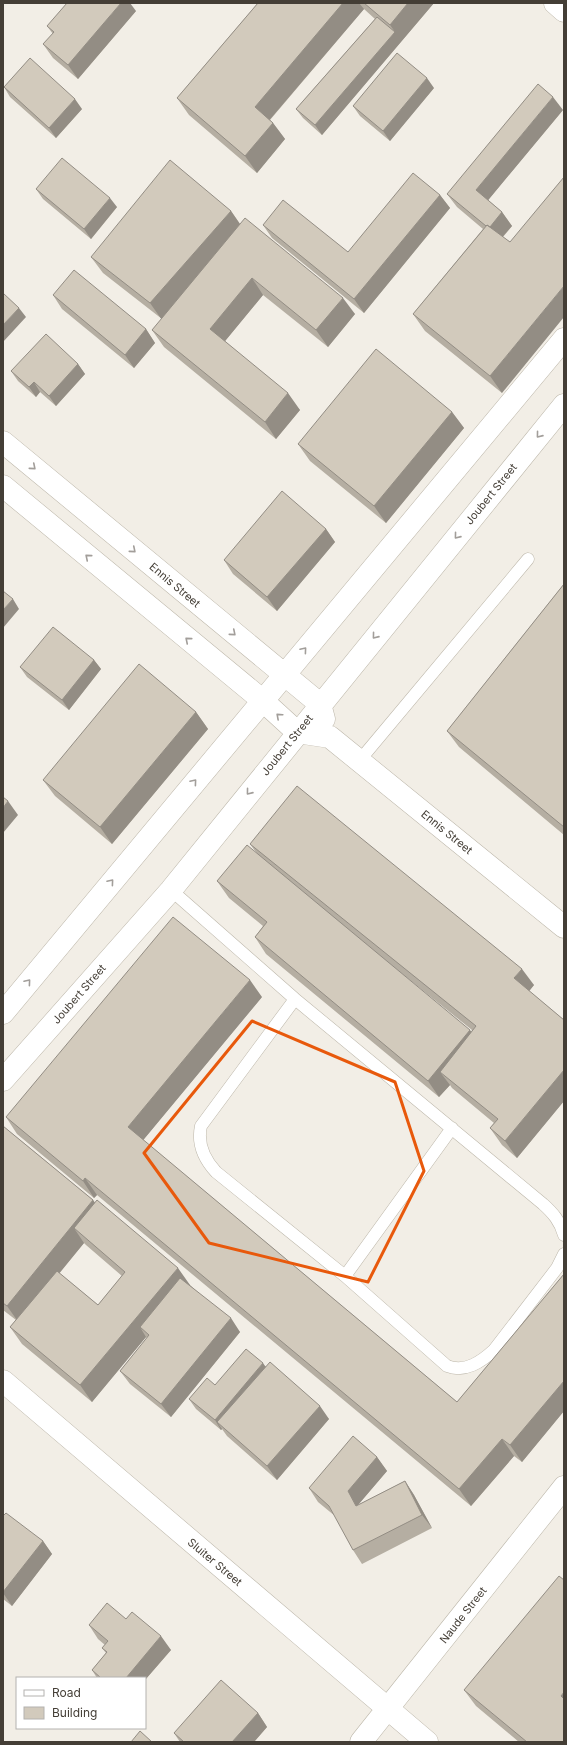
<svg xmlns="http://www.w3.org/2000/svg" width="567" height="1745" font-family="Inter,sans-serif">
	<style>
		.lines { fill: none; stroke-linecap: round; stroke-linejoin: round }
		.lane-casing { stroke: #bcb6a9; stroke-width: 13 }
		.street-casing { stroke: #bcb6a9; stroke-width: 23 }
		.lane { stroke: #fff; stroke-width: 12 }
		.street { stroke: #fff; stroke-width: 22 }
		.wall { fill: #b5aea2; fill-rule: evenodd }
		.shaded-wall { fill: #938d84 }
		.building { fill: #d2cabc; stroke: #938d84 }
		.oneway { stroke: #a29e9a }
		.marked { fill: none; stroke: #e8590c; stroke-width: 3; stroke-linejoin: round }
		.labels { text-anchor: middle; stroke-width: 3.5; stroke-linejoin: round; paint-order: stroke }
		.street-label { font-size: 11px; fill: #443e36; stroke: #fff }
	</style>
	<rect width="100%" height="100%" fill="#f2eee6"/>
	<g class="lines">
		<defs>
			<path id="lane" d="M360,760l168,-201
				M171,890l124,109 248,205c10,9 17,17 21,31
				M295,999l-94,127c-4,18 3,33 15,46l129,104 102,90c18,7 34,-4 47,-16l63,-82 7,-14
				M345,1276l107,-148"/>
			<path id="street" d="M555,3l9,8
				M3,442l317,262 4,15
				M3,486l259,214 35,32 33,5 234,190
				M3,1013l561,-674
				M3,1080l168,-190 393,-485
				M3,1381l424,361
				M361,1742l203,-255"/>
		</defs>
		<use href="#lane" class="lane-casing"/>
		<use href="#street" class="street-casing"/>
		<use href="#lane" class="lane"/>
		<use href="#street" class="street"/>
	</g>
	<path class="wall" d="M258,3h176l-112,132 -19,-17 -7,-9 79,-90 -11,-10 -94,111 3,3 12,16 -28,34 -68,-58 -12,-17z
		M136,11l-58,68 -25,-21 -10,-14 10,-10 -6,-8z
		M4,87l78,22 -26,29 -46,-41z
		M434,88l-44,53 -30,-25 -7,-10z
		M563,110l-75,90 14,12 10,14 -9,11 7,5 -8,151 -77,-62 -12,-17 70,-85 -26,-22 -10,-13z
		M36,189l81,18 -26,32 -48,-40z
		M440,195l10,13 -86,105 -92,-75 -9,-13 85,27z
		M231,211l9,13 115,90 -27,33 -65,-52 -38,46 75,69 -24,29 -112,-92 -12,-17 10,-11 -59,-46 -12,-16z
		M53,295l93,34 9,14 -21,25 -72,-59z
		M78,364l7,10 -29,32 -16,-14 -4,5 -18,-16 -7,-10z
		M452,412l12,16 -78,95 -76,-62 -12,-17z
		M326,529l9,13 -58,69 -44,-37 -9,-14z
		M564,584v251l-105,-88 -12,-16z
		M94,660l7,9 -32,41 -42,-33 -7,-10z
		M196,712l12,17 -96,115 -57,-48 -12,-16z
		M250,844l284,141 -5,6 35,29v81l-47,57 -15,-13 -12,-17 4,-5 -42,-35 -2,-3 -11,12 -173,-143 -11,-17 8,-11 -34,-28 -12,-17 41,-26zM380,956l92,74 -1,2z
		M262,997l-119,143 314,262 107,-128v137l-42,51 -8,-6 -43,50 -374,-311 -3,3 -77,-64 -11,-17z
		M3,1126l90,74 2,3 95,82 50,47 -69,85 -41,-33 -10,-13 27,-33 -1,-1 -54,65 -70,-58 -12,-17 6,-7 -13,-10zM84,1243l2,2 36,31 -24,29 -39,-32z
		M266,1366l63,53 -52,61 -50,-44 -5,-7 -1,1 -25,-21 -7,-10 26,-14z
		M377,1457l10,14 -29,34 47,-24 9,14 18,33 -70,36 -9,-14 -18,-34 -17,-14 -9,-14z
		M3,1516l40,25 9,13 -40,52 -9,-7z
		M126,1619l45,31 -26,30v-2h-48l-5,-8 14,-17 -4,-5 3,-3 -7,-6 -9,-14z
		M464,1690l100,52h-45l-43,-36z
		M258,1713l9,14 -13,15h-74l-6,-9z"/>
	<path class="shaded-wall" d="M121,3h9l6,8 -58,68 -10,-14z
		M343,3h16l5,6 -98,115 -11,-17z
		M408,3h26l-112,132 -7,-10 80,-93 -5,-7z
		M427,78l7,10 -44,53 -7,-10z
		M553,97l10,13 -78,94 -9,-14z
		M75,99l7,10 -26,29 -7,-10z
		M273,123l12,16 -28,34 -12,-17z
		M440,195l10,13 -86,105 -10,-14z
		M110,198l7,9 -26,32 -7,-10z
		M231,211l11,16 -80,93 -12,-17z
		M502,212l10,14 -14,16 -9,-14z
		M252,278l11,17 -42,51 -11,-17z
		M564,286v31l-62,76 -12,-17z
		M343,298l12,16 -27,33 -12,-17z
		M19,308l7,9 -23,25v-17z
		M146,329l9,14 -21,25 -9,-13z
		M78,364l7,10 -29,32 -7,-10z
		M34,382l6,10 -4,5 -7,-10z
		M288,393l12,17 -24,29 -11,-17z
		M452,412l12,16 -78,95 -12,-17z
		M326,529l9,13 -58,69 -10,-14z
		M13,599l6,10 -16,19v-18z
		M94,660l7,9 -32,41 -7,-10z
		M196,712l12,17 -96,115 -12,-17z
		M8,801l10,14 -15,18v-25z
		M522,969l12,16 -8,10 -12,-17z
		M250,980l12,17 -122,147 -12,-17z
		M470,1030l12,17 -42,25 10,13 -11,12 -11,-16z
		M564,1070v31l-47,57 -12,-17z
		M85,1178l12,17 -3,3 -11,-17z
		M93,1200l12,17 -31,11 10,15 -65,80 -12,-17z
		M178,1268l12,17 -41,49 -9,-7 6,10 -54,65 -12,-17z
		M231,1318l9,14 -69,85 -10,-13z
		M263,1363l7,10 -53,49 5,7 -1,1 -6,-10z
		M564,1381v30l-42,51 -12,-17z
		M320,1406l9,13 -52,61 -10,-14z
		M502,1439l12,17 -43,50 -12,-17z
		M377,1457l10,14 -29,34 -2,1 -8,-15z
		M405,1481l9,14 18,33 -10,-13z
		M43,1541l9,13 -40,52 -9,-13v-1z
		M161,1636l10,14 -26,30v-2h-19z
		M564,1692v9l-3,-5z
		M258,1713l9,14 -13,15h-22z"/>
	<path class="building" d="M67,3h54l-53,62 -25,-21 11,-12 -7,-6z
		M258,3h85l-88,104 18,16 -28,33 -68,-58z
		M364,3h44l-18,22z
		M377,17l18,15 -80,93 -19,-16z
		M397,53l30,25 -44,53 -30,-25z
		M30,58l45,41 -26,29 -45,-41z
		M538,84l15,13 -77,93 26,22 -12,15 -3,-2 -1,1 -39,-32z
		M62,158l48,40 -26,31 -48,-40z
		M170,160l61,51 -81,92 -59,-46z
		M413,173l27,22 -86,104 -91,-74 20,-25 65,52z
		M564,177v109l-74,90 -77,-62 74,-89 23,17z
		M245,218l98,80 -27,32 -64,-52 -42,51 78,64 -23,29 -113,-92z
		M74,270l72,59 -21,26 -72,-60z
		M3,293l16,15 -16,17z
		M46,334l32,30 -29,32 -15,-14 -5,5 -18,-16z
		M376,349l76,63 -78,94 -76,-62z
		M282,491l44,38 -59,68 -43,-37z
		M564,584v243l-117,-96z
		M3,591l10,8 -10,11z
		M53,627l41,33 -32,40 -42,-33z
		M139,664l57,48 -96,115 -57,-47z
		M297,786l225,183 -8,9 50,42v50l-59,71 -15,-13 8,-9 -58,-47 36,-46 -226,-182z
		M3,797l5,4 -5,7z
		M247,845l223,185 -42,51 -173,-144 12,-15 -50,-41z
		M173,917l77,63 -122,147 329,275 107,-128v107l-54,64 -8,-6 -43,50 -374,-311 -2,3 -77,-64z
		M3,1126l90,74 -86,106 -4,-3z
		M97,1200l81,68 -98,117 -70,-58 47,-56 41,34 27,-33 -51,-44z
		M180,1278l51,40 -70,86 -41,-33 29,-36 -9,-8z
		M246,1349l17,14 -48,57 -26,-21 18,-21 8,7z
		M270,1362l50,44 -53,60 -50,-44z
		M353,1436l24,21 -29,34 8,15 49,-25 17,34 -69,35 -24,-44 -20,-18z
		M6,1513l37,28 -40,51v-76z
		M559,1576l5,4v112l-3,4 3,3v43h-37l-63,-52z
		M107,1603l19,16 6,-7 29,24 -35,42h-25l-9,-8 15,-18 -5,-4 6,-7 -19,-16z
		M221,1680l37,33 -26,29h-48l-10,-9z
		M140,1731l12,11h-21z"/>
	<defs><path id="oneway-chevron" d="M-2-3.5L2.5 0L-2 3.5" fill="none" stroke-width="1.6" stroke-linecap="round" stroke-linejoin="round"/></defs>
	<g class="oneway">
		<use href="#oneway-chevron" transform="translate(539 435) rotate(129)"/>
		<use href="#oneway-chevron" transform="translate(33 467) rotate(40)"/>
		<use href="#oneway-chevron" transform="translate(457 536) rotate(129)"/>
		<use href="#oneway-chevron" transform="translate(133 550) rotate(40)"/>
		<use href="#oneway-chevron" transform="translate(88 557) rotate(-140)"/>
		<use href="#oneway-chevron" transform="translate(233 633) rotate(40)"/>
		<use href="#oneway-chevron" transform="translate(375 636) rotate(129)"/>
		<use href="#oneway-chevron" transform="translate(188 640) rotate(-140)"/>
		<use href="#oneway-chevron" transform="translate(304 650) rotate(-50)"/>
		<use href="#oneway-chevron" transform="translate(279 716) rotate(-138)"/>
		<use href="#oneway-chevron" transform="translate(194 782) rotate(-50)"/>
		<use href="#oneway-chevron" transform="translate(249 792) rotate(129)"/>
		<use href="#oneway-chevron" transform="translate(111 882) rotate(-50)"/>
		<use href="#oneway-chevron" transform="translate(28 982) rotate(-50)"/>
	</g>
	<path class="marked" d="M252,1021l143,61 29,89 -56,111 -159,-39 -65,-90z"/>
	<g class="labels">
		<g class="street-label">
			<text transform="translate(491 494) rotate(-51)" y="4">Joubert Street</text>
			<text transform="translate(175 585) rotate(40)" y="4">Ennis Street</text>
			<text transform="translate(287 745) rotate(-51)" y="4">Joubert Street</text>
			<text transform="translate(447 832) rotate(39)" y="4">Ennis Street</text>
			<text transform="translate(79 994) rotate(-49)" y="4">Joubert Street</text>
			<text transform="translate(215 1562) rotate(40)" y="4">Sluiter Street</text>
			<text transform="translate(463 1615) rotate(-52)" y="4">Naude Street</text>
		</g>
	</g>
	<rect width="567" height="1745" fill="none" stroke="#443e36" stroke-width="8"/>
	<rect x="16" y="1677" width="130" height="52" fill="#ffffff" stroke="#b4b2af"/>
	<rect x="24" y="1690" width="20" height="6" fill="#ffffff" stroke="#b4b2af"/>
	<text x="52" y="1697" font-size="12" fill="#443e36">Road</text>
	<rect x="24" y="1707" width="20" height="12" fill="#d2cabc" stroke="#b4b2af"/>
	<text x="52" y="1717" font-size="12" fill="#443e36">Building</text>
</svg>
